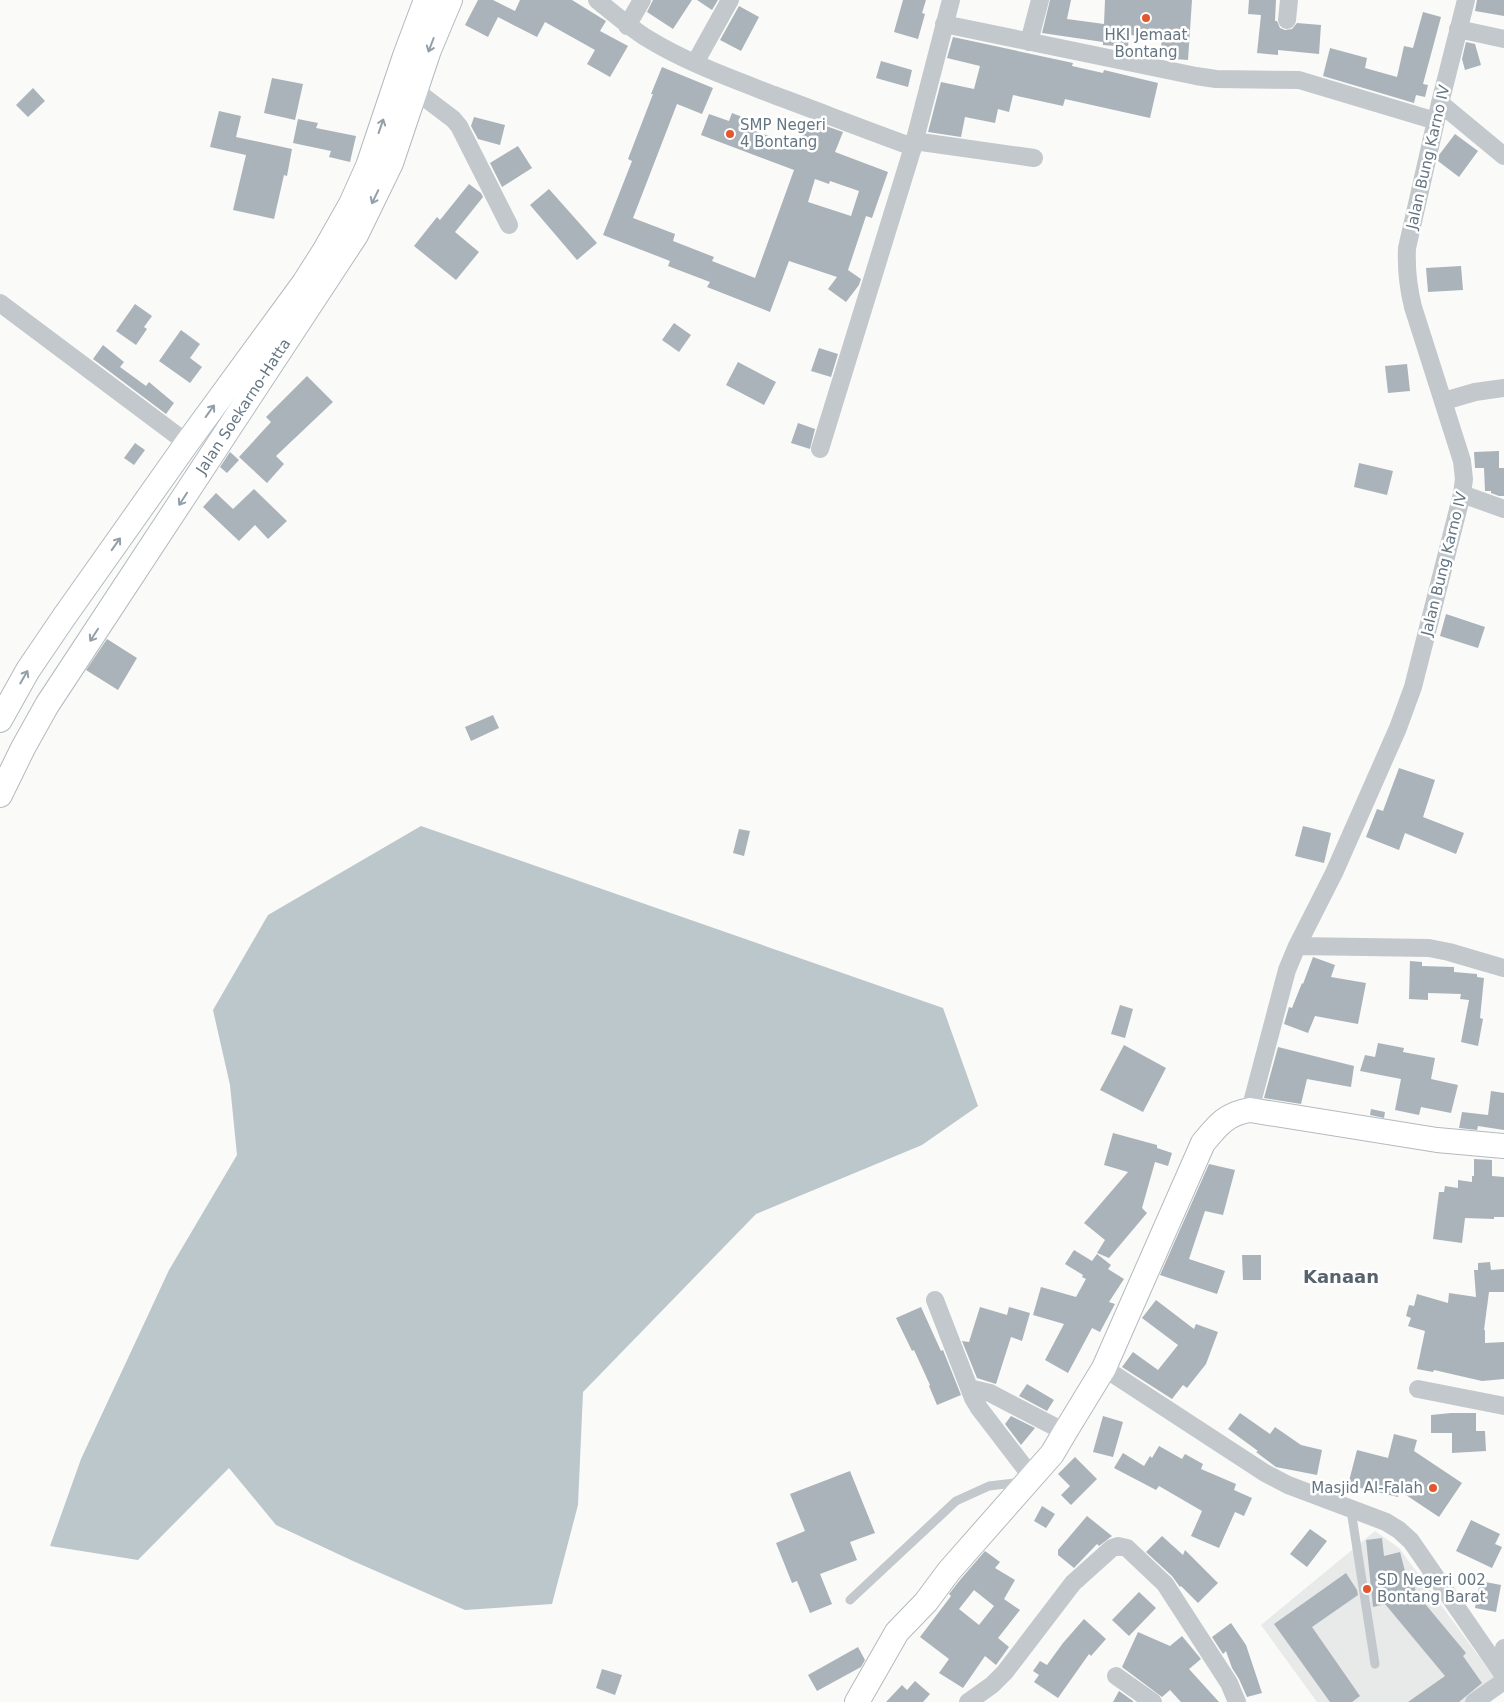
<svg xmlns="http://www.w3.org/2000/svg" width="1504" height="1702" font-family="'DejaVu Sans',sans-serif">
	<style>
		.built { fill: #e8e9e9 }
		.water { fill: #bbc7cb }
		.building { fill: #aab3b9; fill-rule: evenodd }
		.lines { fill: none; stroke-linecap: round; stroke-linejoin: round }
		.secondary-casing { stroke: #b3babf; stroke-width: 26 }
		.lane { stroke: #c3c8cc; stroke-width: 9 }
		.street { stroke: #c3c8cc; stroke-width: 18 }
		.secondary { stroke: #fff; stroke-width: 24 }
		.oneway { stroke: #939fa8 }
		.poi-dot { fill: #e4572e; stroke: #fff; stroke-width: 2 }
		.labels { text-anchor: middle; stroke-width: 5; stroke-linejoin: round; paint-order: stroke }
		.poi-label { font-size: 15px; fill: #657683; stroke: #fff; text-anchor: start }
		.street-label { font-size: 15px; fill: #657683; stroke: #fff }
		.quarter-label { font-size: 18px; font-weight: bold; fill: #57646e; stroke: #fff }
	</style>
	<rect width="100%" height="100%" fill="#fafaf8"/>
	<path class="built" d="M1375,1531l24,17 98,133 -30,21h-150l-56,-77z"/>
	<path class="water" d="M421,826l522,182 35,98 -56,39 -166,69 -173,178 -5,113 -26,99 -87,6 -112,-49 -77,-36 -47,-57 -91,92 -88,-14 31,-87 88,-189 68,-115 -7,-70 -17,-75 55,-95z"/>
	<path class="building" d="M478,0h15l22,11 5,-11h52l34,21 -6,10 28,15 -18,31 -23,-13 8,-14 -50,-28 -8,15 -39,-20 -10,20 -23,-12z
		M653,0h39l-19,29 -26,-17z
		M697,0h21l-6,10z
		M903,0h23l-4,13 3,1 -7,25 -24,-7z
		M1050,0h21l-4,19 37,5 1,-24h87l-4,60 -28,-2 2,-21 -33,-2 -1,12 -25,-2v-3l-61,-9z
		M1249,0h27l-1,21h2l3,7 5,2 7,-1 5,-6 24,2 -2,29 -41,-4v5l-21,-2 4,-38 -13,-1z
		M1477,0h27v16l-29,-5z
		M739,6l20,11 -18,34 -21,-11z
		M1423,12l18,5 -18,67 5,1 -3,12 -9,-2 -2,8 -91,-27 7,-28 37,10 -2,10 32,9 7,-31 9,2z
		M953,37l120,26 -1,3 31,7 1,-3 54,13 -8,35 -85,-19 -2,7 -50,-11 -4,17 -11,-3 -3,14 -30,-6 -4,20 -33,-5 13,-50 33,7 6,-23 -33,-8z
		M1466,42l9,2 6,21 -16,5 -3,-11z
		M881,61l31,9 -4,17 -32,-9z
		M662,67l51,21 -11,26 -25,-10 -44,114 42,16 -2,7 41,16 -2,4 43,17 39,-108 -93,-35 8,-21 20,7 3,-8 18,7 -3,8 51,19 11,-27 34,12 -8,20 53,20 -16,46 -6,-2 -18,54 13,9 -2,6 -13,17 -18,-13 9,-12 -48,-16 -19,51 -63,-25 3,-5 -42,-16 2,-5 -67,-26 29,-74 -4,-2 25,-65h-2zM815,179l14,5 1,-3 29,10 -8,25 -43,-14z
		M272,78l31,6 -8,36 -31,-7z
		M33,88l12,13 -17,16 -12,-12z
		M219,111l22,5 -5,21 56,12 -5,27 -3,-1 -10,44 -41,-9 13,-55 -36,-8z
		M474,117l31,8 -5,20 -22,-6 -7,-13z
		M298,119l20,4 -2,5 40,8 -6,26 -21,-5 2,-6 -38,-8z
		M1455,134l23,17 -19,26 -21,-16 1,-6z
		M518,146l14,22 -30,19 -12,-24z
		M469,184l12,9 2,4 -28,35 24,20 -23,28 -42,-34 23,-29 3,3z
		M549,189l48,54 -20,17 -47,-55z
		M1461,266l2,24 -35,2 -2,-24z
		M135,304l17,12 -8,11 3,2 -11,16 -20,-14z
		M674,323l17,12 -12,17 -17,-12z
		M181,330l19,14 -10,14 12,9 -12,16 -31,-22z
		M103,345l21,17 -4,5 26,19 3,-4 25,21 -8,11 -73,-55z
		M819,348l19,6 -7,23 -20,-6z
		M738,362l38,20 -12,23 -38,-20z
		M1407,364l3,27 -22,2 -3,-27z
		M307,376l26,26 -57,54 8,8 -17,19 -28,-26 32,-35 -5,-5z
		M798,423l17,6 -5,20 -19,-6z
		M135,443l10,7 -11,15 -10,-7z
		M1499,451v17h5v28h-5l-8,-3v-2h-6l-1,-23h-9l-1,-16z
		M230,452l9,8 -12,13 -7,-6z
		M1359,463l34,8 -6,24 -33,-8z
		M254,489l33,32 -19,18 -13,-14 -16,16 -36,-34 13,-14 17,16z
		M1446,614l39,13 -7,21 -38,-12z
		M107,639l30,19 -19,32 -32,-20z
		M493,715l6,13 -28,13 -6,-14z
		M1399,768l36,12 -12,37 41,16 -8,21 -51,-21 -6,17 -33,-13 11,-28 6,2z
		M1303,826l28,7 -7,30 -29,-7z
		M739,829l11,2 -6,25 -11,-3z
		M1313,957l22,8 -4,12 35,6 -8,41 -43,-8 -7,17 -24,-9 5,-17 3,1 10,-25 1,1z
		M1410,961l12,1v4l32,1v5l23,2v3l7,1 -4,40 3,1 -5,27 -17,-4 8,-42 -9,-1 1,-5 -33,-1v7l-19,-1z
		M1120,1005l13,4 -8,29 -14,-4z
		M1378,1043l26,5 -1,4 32,6 -4,21 27,6 -7,28 -30,-6 -2,8 -24,-5 6,-31 -41,-8 5,-16 10,2z
		M1124,1045l42,23 -23,44 -43,-22z
		M1278,1047l76,19 -3,21 -44,-8 -6,25 -37,-6z
		M1491,1091l13,2v37l-26,-4 -1,4 -18,-2 3,-16 26,3z
		M1371,1109l14,3 -1,6 -14,-3z
		M1113,1133l44,12v3l15,5 -4,13 -13,-4 -13,46 5,5 -38,45 -12,-5 8,-13 -21,-17 44,-51 -24,-7z
		M1474,1159l18,1v16l12,1v40h-10v2l-29,-1 -3,25 -29,-4 6,-47h5l1,-6 13,2v-8l14,2v-6h2z
		M1209,1164l26,6 -12,45 -18,-4 -16,48 36,12 -8,23 -57,-19z
		M1074,1250l18,11 5,-7 14,11 -3,4 16,10 -15,23 6,2 -15,28 -8,-4 -24,45 -23,-13 19,-36 -31,-9 8,-28 35,10 10,-18 -4,-2 1,-2 -18,-11z
		M1242,1255h19v25h-18z
		M1490,1262l1,8 13,-1v23h-15l-5,38h1v13l19,-1v37l-22,2 -48,-11 -1,2 -16,-3 8,-38 -17,-5 3,-8 -5,-2 3,-11 5,1 3,-12 31,9 1,-10 27,4 -2,-27h4v-7z
		M1156,1300l38,29 2,-5 22,8 -12,32 -19,24 -4,-3 -11,14 -50,-32 11,-15 25,18 20,-25 -36,-27z
		M921,1307l20,44 2,-1 18,45 -24,10 -8,-19 1,-1 -16,-35 -2,1 -16,-33z
		M980,1307l27,8 2,-8 21,6 -8,28 -11,-4 -15,47 -19,-6 -15,-37 7,1z
		M1027,1384l27,16 -7,11 -28,-15z
		M1240,1413l30,21 5,-7 26,18 21,5 -5,25 -41,-8 -20,-15 2,-1 -30,-22z
		M1451,1413h25v18h9l1,20 -34,2v-20h-21v-18z
		M1011,1416l24,12 -14,17 -16,-21z
		M1103,1416l20,6 -10,35 -20,-5z
		M1394,1434l23,6 -3,11 48,32 -23,34 -39,-26 -2,6 -50,-12 9,-35 31,8z
		M1159,1446l23,13 3,-5 18,10 -2,5 35,15 -2,6 18,8 -8,18 -9,-4 -16,36 -28,-12 11,-25 -43,-25 -3,4 -42,-22 9,-15 21,13 6,-10 2,2z
		M1075,1457l22,22 -26,26 -10,-10 9,-9 -12,-12z
		M850,1471l25,62 -25,9 7,18 -37,14 12,30 -22,9 -13,-32 -5,2 -16,-40 29,-12 -15,-37z
		M1042,1506l13,8 -9,14 -12,-7z
		M1087,1516l25,20 -13,10 -2,-2 -23,24 -16,-13v-5z
		M1471,1520l29,14 -5,10 7,3 -10,21 -36,-17z
		M1310,1529l17,12 -20,26 -17,-13z
		M1162,1536l21,19 2,-5 33,33 -20,20 -17,-17 -1,1 -8,-11 -26,-24z
		M1382,1538l2,18 16,-4 6,23 6,-1 4,19 50,60 -3,3 19,27 -23,19h-51l37,-26 -60,-72 -12,3 -7,-67z
		M985,1551l15,11 -5,6 20,12 -11,19 16,11 -22,28 11,9 -13,18 -11,-9 -22,32 -24,-15 10,-14 -29,-22 31,-41 -2,-2 11,-14zM974,1590l20,16 -15,19 -20,-16z
		M1346,1573l11,17 1,5 -46,32 48,69 -8,6h-22l-56,-78z
		M1480,1581l21,4 -5,27 -21,-4z
		M1139,1592l17,16 -27,28 -17,-16z
		M1084,1619l22,20 -15,17 -2,-2 -31,44 -24,-16 5,-7 -6,-4 7,-10 7,4 16,-22z
		M1231,1623l15,22 16,48 -15,4 -8,-18 -7,-11 -6,-17 -3,3 -11,-17z
		M1138,1632l32,14 12,-10 19,23 -12,10 30,33h-38l-11,-12 -8,7 -40,-30z
		M858,1647l7,13 -4,7 -44,24 -9,-16z
		M602,1669l20,6 -7,20 -19,-7z
		M915,1681l15,13 -7,8h-37l16,-17 5,5z
		M1119,1691l14,10v1h-20z"/>
	<g class="lines">
		<defs>
			<g id="secondary">
				<path d="M0,720l28,-50 36,-53 123,-174 117,-160 21,-33 26,-46 17,-38 37,-110 21,-56"/>
				<path id="s1" d="M0,795l23,-47 24,-43 309,-470 35,-72 38,-113 21,-50"/>
				<path d="M857,1702l40,-70 29,-30 23,-31 103,-117 13,-22 39,-64 99,-225c15,-18 23,-29 47,-33l187,30 67,6"/>
			</g>
		</defs>
		<use href="#secondary" class="secondary-casing"/>
		<path class="lane" d="M1351,1510l24,154
			M850,1600l106,-99 33,-15 33,-4"/>
		<path class="street" d="M597,0c16,13 31,26 48,37 40,25 85,41 129,58 46,17 92,35 139,52l38,-147
			M1287,20l2,-20
			M944,24l252,52 20,3 83,1 137,41
			M627,26l15,-26
			M1458,29l46,10
			M1029,42l11,-42
			M695,63l35,-63
			M416,91l37,28 6,7 50,99
			M1440,103l64,53
			M914,141l120,17
			M0,303l187,140
			M1444,401l31,-9 29,-4
			M820,449l93,-302
			M1462,494l42,15
			M1297,946l132,2 20,4 55,16
			M1250,1110l37,-140 10,-24 37,-73 64,-145 15,-41 49,-193 2,-15 -2,-18 -49,-154c-5,-20 -7,-38 -6,-59l33,-145 26,-103
			M935,1300l38,98 6,10 52,68
			M1104,1368l161,105 23,12 98,37 13,8 12,11 93,135
			M969,1388l21,5 75,39
			M1418,1389l86,17
			M1501,1672l3,-24
			M1116,1676l37,26
			M968,1702l24,-17 13,-13 68,-89 39,-35 6,-2 9,2 38,36 64,99 8,19
			M1474,1702l30,-21"/>
		<use href="#secondary" class="secondary"/>
	</g>
	<defs><path id="oneway-shaft" d="M-6 0H5M1.5-3L5.5 0L1.5 3" fill="none" stroke-width="1.6" stroke-linecap="round" stroke-linejoin="round" transform="scale(1.25)"/></defs>
	<g class="oneway">
		<use href="#oneway-shaft" transform="translate(431 45) rotate(111)"/>
		<use href="#oneway-shaft" transform="translate(381 126) rotate(-71)"/>
		<use href="#oneway-shaft" transform="translate(375 197) rotate(116)"/>
		<use href="#oneway-shaft" transform="translate(210 411) rotate(-54)"/>
		<use href="#oneway-shaft" transform="translate(183 499) rotate(123)"/>
		<use href="#oneway-shaft" transform="translate(116 544) rotate(-55)"/>
		<use href="#oneway-shaft" transform="translate(94 635) rotate(123)"/>
		<use href="#oneway-shaft" transform="translate(24 677) rotate(-60)"/>
	</g>
	<g class="poi-dot">
		<circle cx="1146" cy="18" r="5"/>
		<circle cx="730" cy="134" r="5"/>
		<circle cx="1433" cy="1488" r="5"/>
		<circle cx="1367" cy="1589" r="5"/>
	</g>
	<g class="labels">
		<g class="poi-label">
			<text x="1146" y="40" text-anchor="middle">HKI Jemaat<tspan x="1146" dy="17">Bontang</tspan></text>
			<text x="740" y="130">SMP Negeri<tspan x="740" dy="17">4 Bontang</tspan></text>
			<text x="1423" y="1493" text-anchor="end">Masjid Al-Falah</text>
			<text x="1377" y="1585">SD Negeri 002<tspan x="1377" dy="17">Bontang Barat</tspan></text>
		</g>
		<g class="street-label">
			<text transform="translate(1428 157) rotate(-77)" y="5">Jalan Bung Karno IV</text>
			<text dy="5" stroke="none"><textPath href="#s1" startOffset="459">Jalan Soekarno-Hatta</textPath></text>
			<text transform="translate(1444 564) rotate(-76)" y="5">Jalan Bung Karno IV</text>
		</g>
		<g class="quarter-label">
			<text x="1341" y="1283">Kanaan</text>
		</g>
	</g>
</svg>
